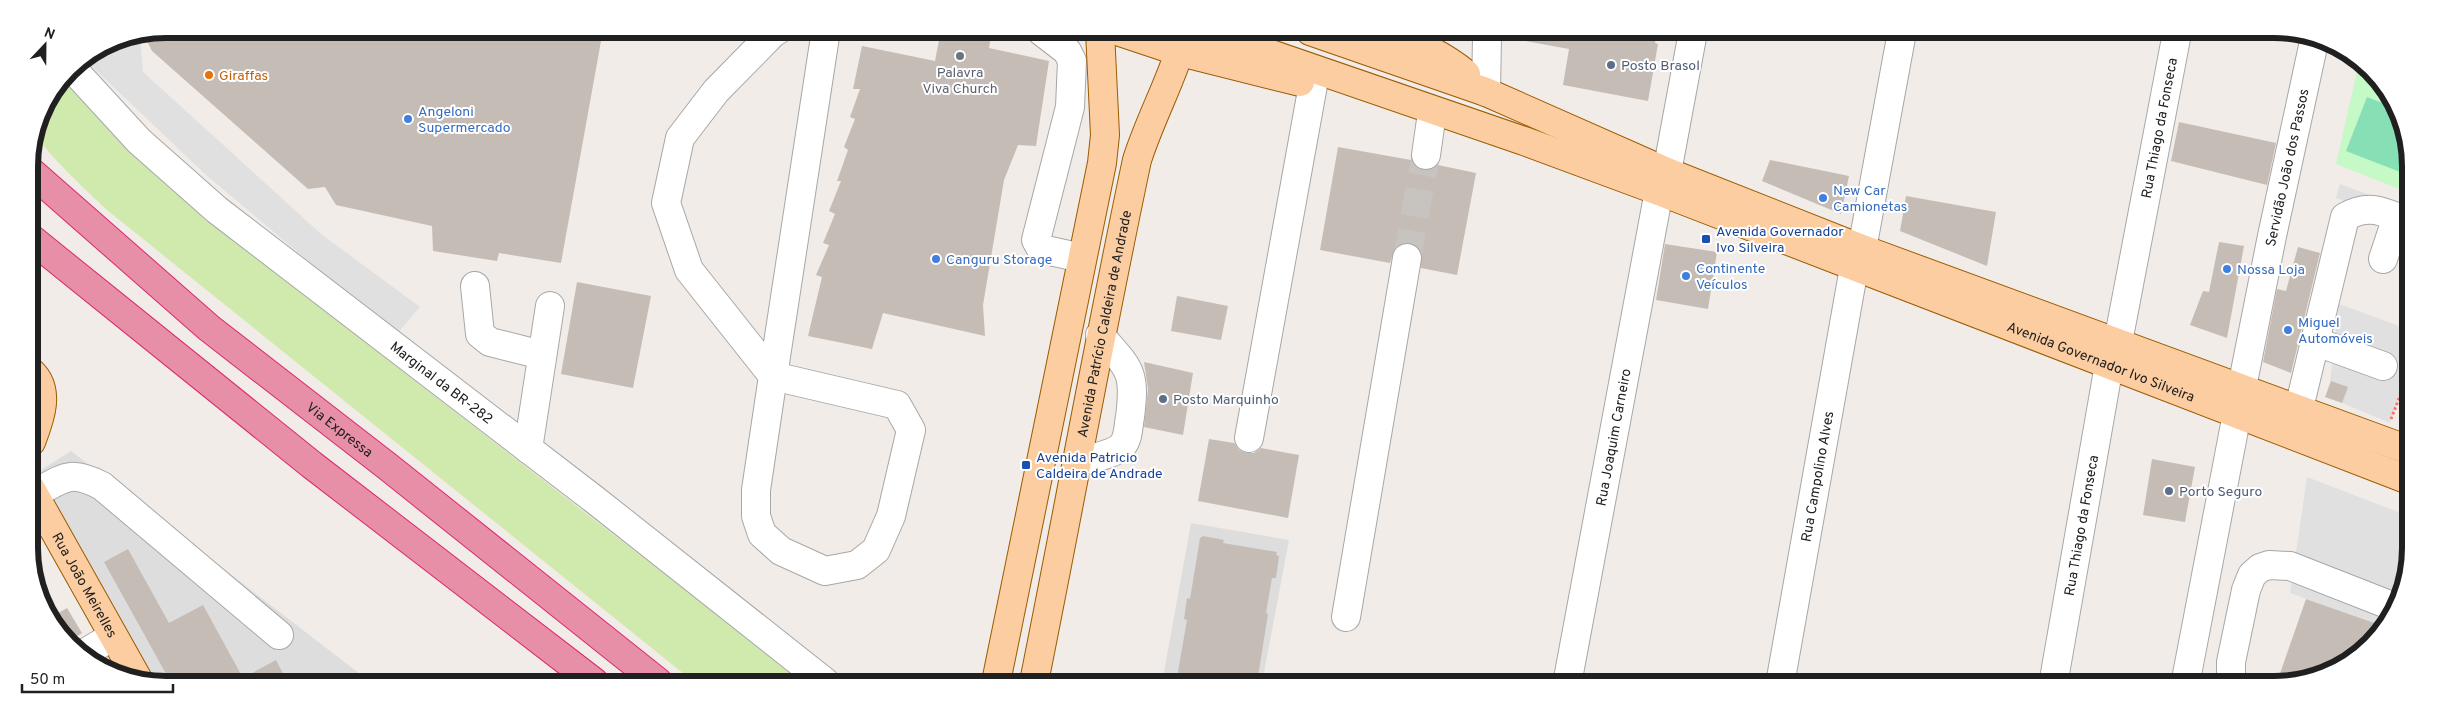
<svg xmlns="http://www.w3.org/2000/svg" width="2439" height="714" font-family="Overpass,sans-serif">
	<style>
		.residential { fill: #dedddd }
		.grass { fill: #d0eaad }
		.park { fill: #c5f9c5 }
		.pitch { fill: #86dfb5 }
		.parking { fill: #e0e0e0 }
		.building { fill: #c5bcb6 }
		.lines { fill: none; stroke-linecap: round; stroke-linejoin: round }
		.minor-tunnel { stroke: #c7c3bf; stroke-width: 28; stroke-dasharray: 28 14; stroke-linecap: butt }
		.minor-casing { stroke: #a7a7a7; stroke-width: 30 }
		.major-casing { stroke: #9b5b01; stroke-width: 30 }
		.highway-casing { stroke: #db2874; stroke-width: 30 }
		.path { stroke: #f9726f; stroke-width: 3; stroke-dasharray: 2.5 2.5; stroke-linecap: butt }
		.minor { stroke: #fff; stroke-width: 28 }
		.major { stroke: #fbcda1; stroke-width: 28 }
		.highway { stroke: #e78fa7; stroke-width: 28 }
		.worship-dot { fill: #6b7280; stroke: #fff; stroke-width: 2 }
		.service-dot { fill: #5c6f8a; stroke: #fff; stroke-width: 2 }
		.food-dot { fill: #e8710a; stroke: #fff; stroke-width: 2 }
		.shop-dot { fill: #3f7fe0; stroke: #fff; stroke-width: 2 }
		.transit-dot { fill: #1a4fb4; stroke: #fff; stroke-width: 2 }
		.labels { text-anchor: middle; stroke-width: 4; stroke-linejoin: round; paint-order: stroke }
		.service-label { font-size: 14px; fill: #4e5e75; stroke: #fff; text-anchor: start }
		.worship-label { font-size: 14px; fill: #5b616d; stroke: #fff }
		.food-label { font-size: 14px; fill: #c56008; stroke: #fff; text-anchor: start }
		.shop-label { font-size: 14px; fill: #366cbe; stroke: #fff; text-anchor: start }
		.street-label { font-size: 14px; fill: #202020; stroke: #fff }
		.transit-label { font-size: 14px; fill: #164399; stroke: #fff; text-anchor: start }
		.rim { fill: none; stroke: #202020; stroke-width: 6 }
	</style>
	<rect width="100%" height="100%" fill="#f1ece7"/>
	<path class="residential" d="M71,451l298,230h-214l-120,-207z
		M1191,523l98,17 -27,143h-100z"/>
	<path class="grass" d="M63,78l14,18 125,120 545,422 54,44h-107l-587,-472c-14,-14 -73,-66 -71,-81 1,-20 16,-36 27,-51z"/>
	<path class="park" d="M2359,63l11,6 38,70 -1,53 -71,-28z"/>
	<path class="pitch" d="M2367,97l23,9 18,33v36l-62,-24z"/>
	<path class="parking" d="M140,34l3,38 178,162 99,73 -24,28 -191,-161 -121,-115 29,-20z
		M2340,184l67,25v16l-71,-27z
		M2339,304l68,25v49l-17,45 -48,-20 5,-16 -17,-6z
		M2307,477l99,38v69l-26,41 -90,-32z"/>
	<path class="building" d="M165,29l438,1 -42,233 -62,-10 -2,8 -64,-10 -1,-25 -96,-21 -11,-18 -17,2 -156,-138 -9,-18z
		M941,30l51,1 -3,17 60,13 -13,85 -18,-1 -14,35 -21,125 2,31 -102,-23 -11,36 -64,-13 14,-59 -6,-2 13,-30 -6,-2 12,-29 -6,-3 12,-30h-4l11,-31 -4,-3 11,-28 -5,-2 10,-28h-7l9,-43 73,15z
		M1521,32h136l-2,11 3,1 -10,57 -85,-16 6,-36 -49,-9z
		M2179,122l97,21 -9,42 -96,-24z
		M1338,147l73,13 5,7 7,3h8l7,-5 38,8 -19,102 -36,-7v-16l-4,-6 -7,-3h-8l-7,5 -5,15 -70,-13z
		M1770,160l79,16 -8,38 -79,-33z
		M1906,196l90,16 -9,54 -87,-35z
		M2219,242l25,4 -17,92 -37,-13 13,-34 6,1z
		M1665,244l52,8 -9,57 -52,-9z
		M2298,247l22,6 -29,120 -28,-11 14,-73 9,2z
		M577,282l74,14 -18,92 -72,-14z
		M1177,296l51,10 -7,34 -50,-9z
		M1144,362l49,11 -10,62 -39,-8 4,-38z
		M2331,381l17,6 -6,16 -17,-6z
		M1209,439l25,4 5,7 7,3h8l7,-5 38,7 -11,63 -90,-17z
		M2152,459l43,8 -10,55 -42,-7z
		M1203,536l21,4 -1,3 54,9 -1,3 3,1 -3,22h-4l-6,35 2,1 -11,69h-81l11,-63 -3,-1 3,-21 3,1 10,-61z
		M128,549l41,74 34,-18 40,73 33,-18 11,21h-117l-66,-119z
		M2306,599l74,26 -12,20 -9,-3 -5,15 -28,18 -50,10z
		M67,608l15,25 -14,9 -5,-3 -11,-22z"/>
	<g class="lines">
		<path class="minor-tunnel" d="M1407,258l19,-103"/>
		<defs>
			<g id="minor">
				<path d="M778,30l-5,3 -57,58 -36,47 -14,65 23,67 84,106 53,-346"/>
				<path d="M1041,31l26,20 5,10 -2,46 -34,133 5,9 41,9"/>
				<path id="s1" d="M71,67l68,74 78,69 378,290 230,182"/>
				<path d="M1486,92l1,-55"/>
				<path d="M1426,155l5,-35"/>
				<path d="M1667,172l26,-140"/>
				<path d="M1862,249l40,-217"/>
				<path d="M2383,259l14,-42"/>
				<path d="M475,286l5,48 10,8 52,13"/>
				<path d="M2314,341l69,25"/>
				<path id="s2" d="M2118,342l59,-309"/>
				<path d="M773,376l124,29 14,25 -20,86 -15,34 -19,15 -32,6 -44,-20 -19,-17 -6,-18v-26z"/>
				<path id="s3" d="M2242,387l30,-151 43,-199"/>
				<path d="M2299,408l46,-191c25,-14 38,-5 62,4"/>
				<path d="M1249,438l64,-353"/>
				<path d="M528,449l22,-143"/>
				<path d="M1078,462c13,-4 35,-7 44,-16 7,-8 6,-20 8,-29 6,-47 -1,-48 -30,-82"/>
				<path d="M34,494c30,-16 35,-25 68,-8l177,149"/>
				<path d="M1346,617l61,-359"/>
				<path d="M85,653l28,-17"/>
				<path id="s4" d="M1567,684l92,-493"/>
				<path id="s5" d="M1780,684l74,-416"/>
				<path id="s6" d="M2053,685l56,-320"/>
				<path d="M2185,685l52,-271"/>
				<path d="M2231,685v-23l15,-72 6,-15 8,-7 9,-3 21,1 102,40"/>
			</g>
			<g id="major">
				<path d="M1117,31l63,21 120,30"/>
				<path id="s7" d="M1204,31l320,110 135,50 747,288"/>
				<path d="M1310,31l176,61 181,80 195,77 544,200"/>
				<path d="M1388,31c28,12 55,24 78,43"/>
				<path d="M30,371c22,19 9,50 1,71"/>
				<path id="s8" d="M31,489l108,192"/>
				<path d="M996,682l106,-519 3,-28 -5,-104"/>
				<path id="s9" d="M1034,682c35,-174 66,-348 103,-522 14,-44 37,-84 49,-129"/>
			</g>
			<g id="highway">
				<path id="s10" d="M29,170l180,158 178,138 271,216"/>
				<path d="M29,237l283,228 282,217"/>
			</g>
		</defs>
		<use href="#minor" class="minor-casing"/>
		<use href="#major" class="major-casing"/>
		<use href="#highway" class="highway-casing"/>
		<path class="path" d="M2407,290l-3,-1 3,-9
			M2391,419l16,-41"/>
		<use href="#minor" class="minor"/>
		<use href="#major" class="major"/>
		<use href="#highway" class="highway"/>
	</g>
	<circle class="worship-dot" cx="960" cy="56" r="5"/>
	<g class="service-dot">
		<circle cx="1611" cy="65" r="5"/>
		<circle cx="1163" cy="399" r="5"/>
		<circle cx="2169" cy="491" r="5"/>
	</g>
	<circle class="food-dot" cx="209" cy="75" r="5"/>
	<g class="shop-dot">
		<circle cx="408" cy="119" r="5"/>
		<circle cx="1823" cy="198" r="5"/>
		<circle cx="936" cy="259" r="5"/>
		<circle cx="2227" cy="269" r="5"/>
		<circle cx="1686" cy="276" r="5"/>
		<circle cx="2288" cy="330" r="5"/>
	</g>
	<g class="transit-dot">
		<rect x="1701" y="234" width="10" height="10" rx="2.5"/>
		<rect x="1021" y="460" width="10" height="10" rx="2.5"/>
	</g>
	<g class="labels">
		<g class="service-label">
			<text x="1621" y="70">Posto Brasol</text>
			<text x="1173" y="404">Posto Marquinho</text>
			<text x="2179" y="496">Porto Seguro</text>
		</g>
		<g class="worship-label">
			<text x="960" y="77">Palavra<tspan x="960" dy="16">Viva Church</tspan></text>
		</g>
		<g class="food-label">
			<text x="219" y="80">Giraffas</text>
		</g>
		<g class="shop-label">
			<text x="418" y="116">Angeloni<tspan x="418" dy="16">Supermercado</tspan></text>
			<text x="1833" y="195">New Car<tspan x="1833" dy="16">Camionetas</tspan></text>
			<text x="946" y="264">Canguru Storage</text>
			<text x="1696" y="273">Continente<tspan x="1696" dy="16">Veículos</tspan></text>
			<text x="2237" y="274">Nossa Loja</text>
			<text x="2298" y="327">Miguel<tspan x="2298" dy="16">Automóveis</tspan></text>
		</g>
		<g class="street-label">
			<text dy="5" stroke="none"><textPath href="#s2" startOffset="218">Rua Thiago da Fonseca</textPath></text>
			<text dy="5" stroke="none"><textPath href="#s3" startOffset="224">Servidão João dos Passos</textPath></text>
			<text dy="5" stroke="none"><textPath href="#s9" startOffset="365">Avenida Patrício Caldeira de Andrade</textPath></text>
			<text dy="5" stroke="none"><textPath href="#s7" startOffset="956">Avenida Governador Ivo Silveira</textPath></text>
			<text dy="5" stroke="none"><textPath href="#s1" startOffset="488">Marginal da BR-282</textPath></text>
			<text dy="5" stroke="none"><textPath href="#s10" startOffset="405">Via Expressa</textPath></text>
			<text dy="5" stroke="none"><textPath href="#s4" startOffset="251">Rua Joaquim Carneiro</textPath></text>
			<text dy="5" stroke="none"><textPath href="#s5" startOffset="211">Rua Campolino Alves</textPath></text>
			<text dy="5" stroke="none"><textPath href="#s6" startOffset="162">Rua Thiago da Fonseca</textPath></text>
			<text dy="5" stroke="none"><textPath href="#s8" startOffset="110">Rua João Meirelles</textPath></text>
		</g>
		<g class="transit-label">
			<text x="1716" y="236">Avenida Governador<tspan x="1716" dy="16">Ivo Silveira</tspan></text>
			<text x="1036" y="462">Avenida Patricio<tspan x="1036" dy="16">Caldeira de Andrade</tspan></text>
		</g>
	</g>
	<path d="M0 0H2439V714H0ZM166 38H2274A128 128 0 0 1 2402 166V548A128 128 0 0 1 2274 676H166A128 128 0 0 1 38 548V166A128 128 0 0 1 166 38Z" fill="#fff" fill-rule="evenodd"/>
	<path class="rim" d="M166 38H2274A128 128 0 0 1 2402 166V548A128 128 0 0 1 2274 676H166A128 128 0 0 1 38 548V166A128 128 0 0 1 166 38Z"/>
	<g transform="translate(45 45) rotate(22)" stroke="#ffffff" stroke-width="4" paint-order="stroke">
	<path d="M0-4L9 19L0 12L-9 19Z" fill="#202020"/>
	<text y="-8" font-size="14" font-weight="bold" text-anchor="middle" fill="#202020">N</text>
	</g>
	<path d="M22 684v8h151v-8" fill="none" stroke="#202020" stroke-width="2.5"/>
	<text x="30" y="684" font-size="15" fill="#202020" stroke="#ffffff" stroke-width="4" paint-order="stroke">50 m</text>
</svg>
